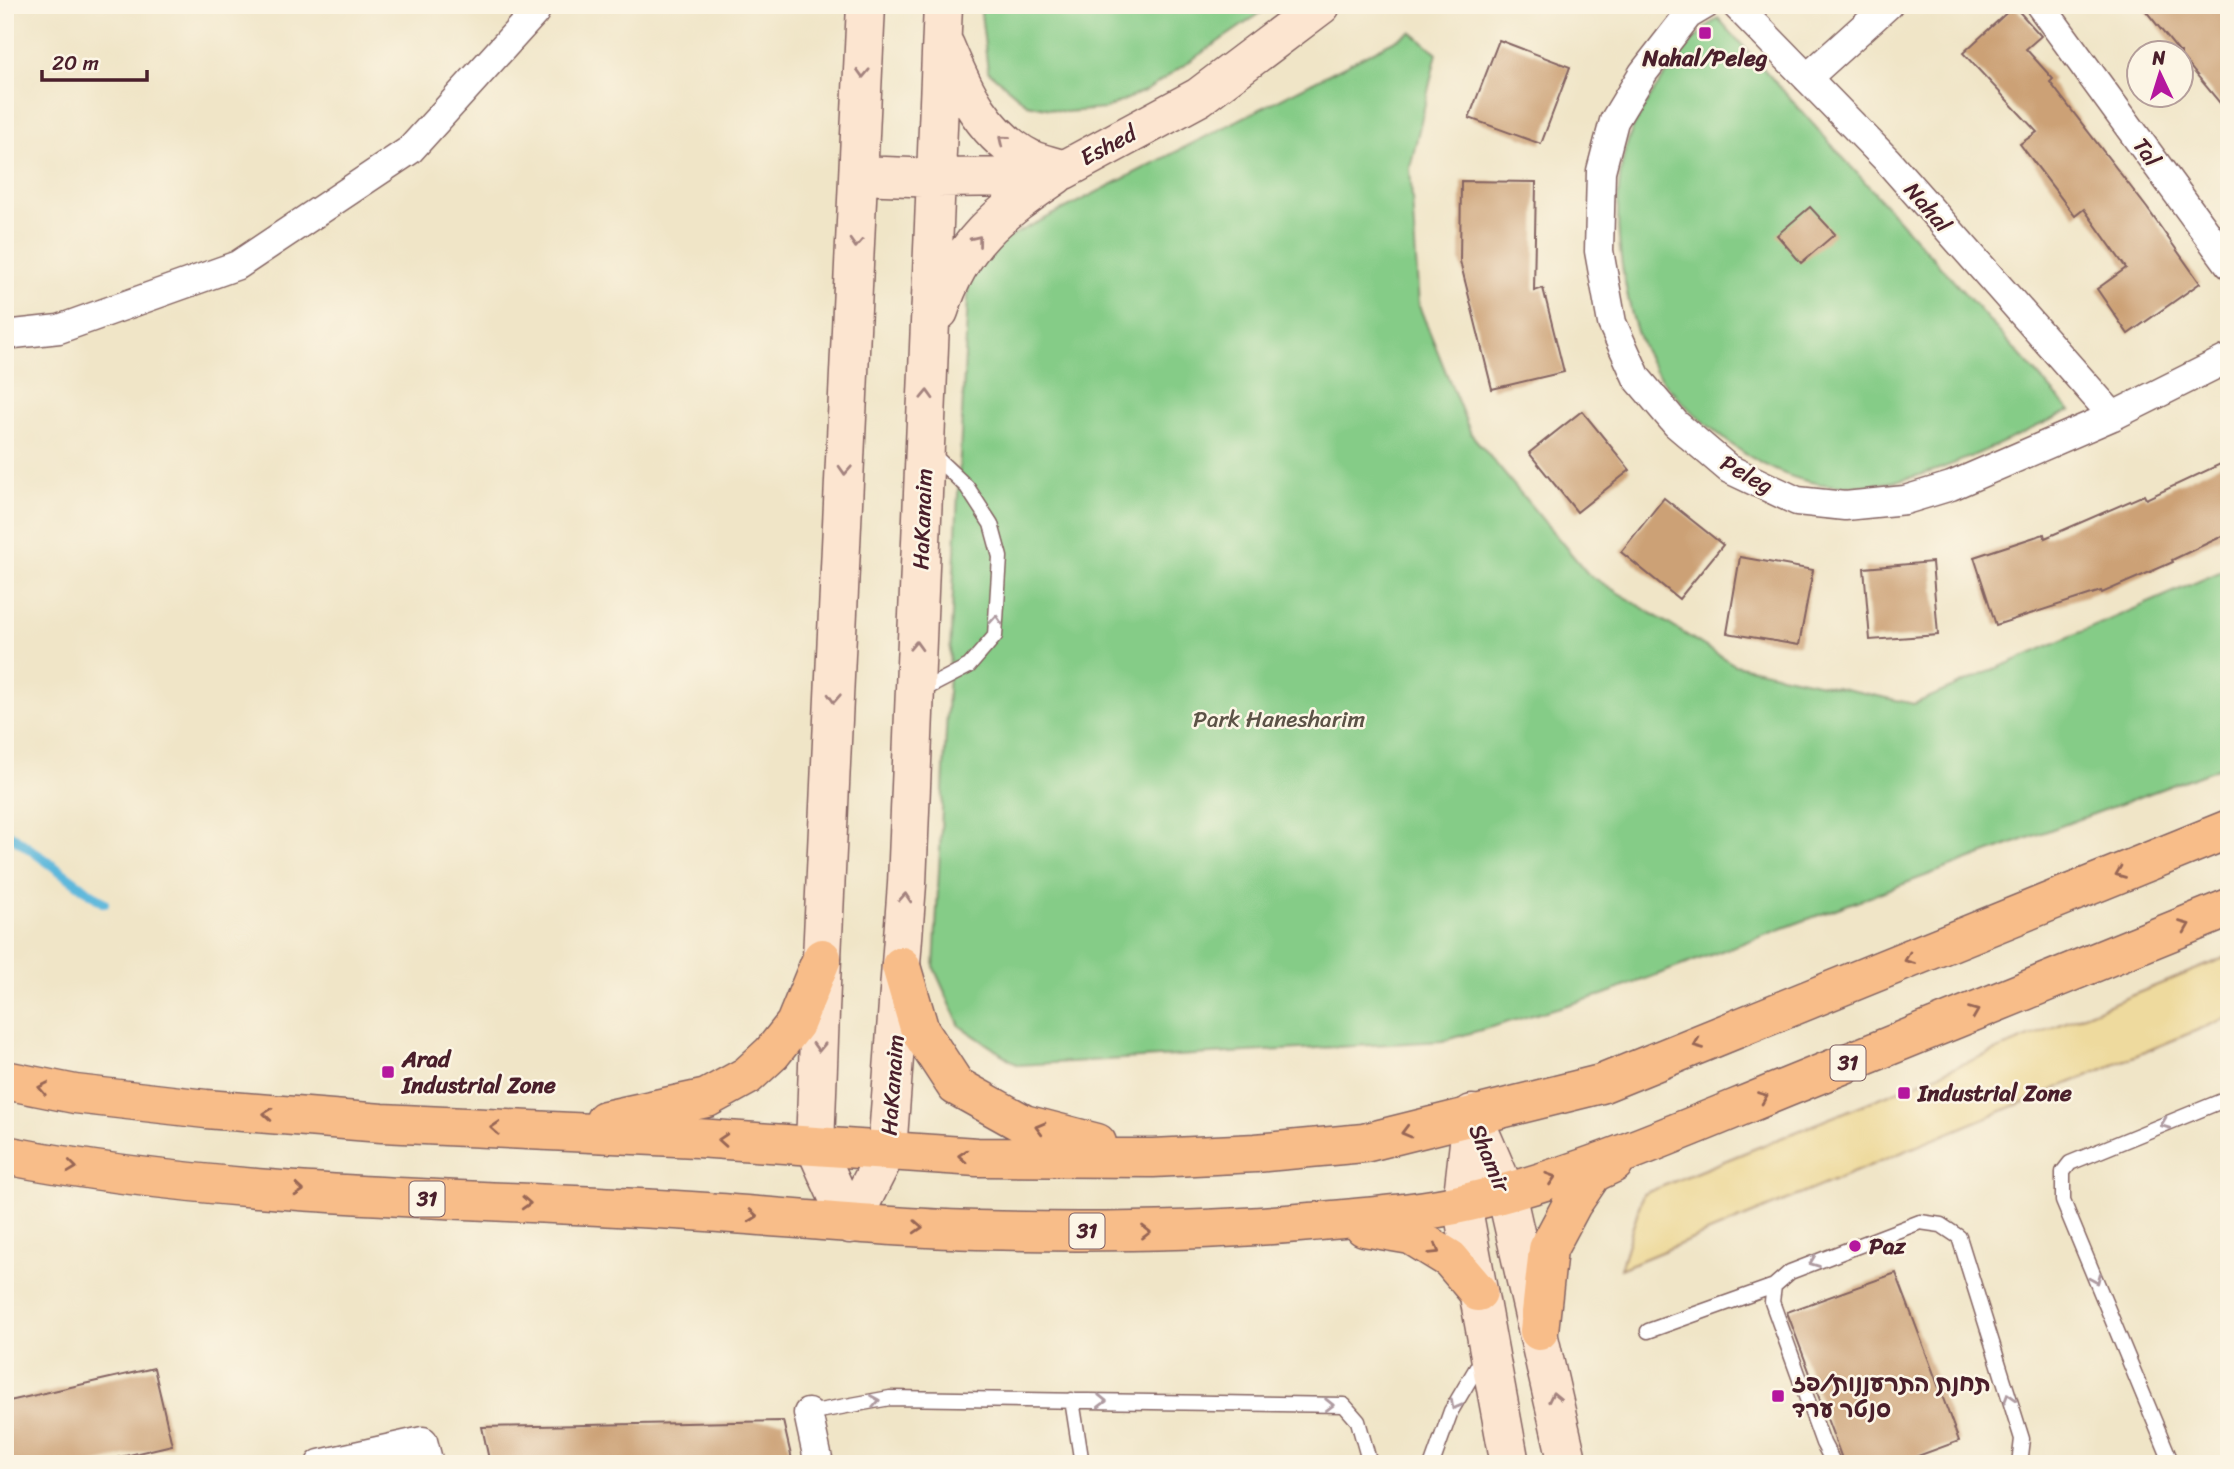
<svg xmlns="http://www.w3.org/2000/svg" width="2234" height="1469" font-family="Sriracha,'Playpen Sans Hebrew',sans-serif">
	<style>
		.green { fill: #85cc87; stroke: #687659; stroke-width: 2 }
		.sand { fill: #eeda9e; stroke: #9c7c64; stroke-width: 2 }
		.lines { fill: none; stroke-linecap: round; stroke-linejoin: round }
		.stream { stroke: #5db8db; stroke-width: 10 }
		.building { fill: #cca176 }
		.lane-casing { stroke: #846462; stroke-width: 17 }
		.street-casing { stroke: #846462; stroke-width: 31 }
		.secondary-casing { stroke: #846462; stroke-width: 41 }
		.highway-casing { stroke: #846462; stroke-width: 41 }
		.lane { stroke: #fff; stroke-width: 14 }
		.street { stroke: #fff; stroke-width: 28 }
		.secondary { stroke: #fce5d0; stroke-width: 38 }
		.highway { stroke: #f8bd89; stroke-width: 38 }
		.oneway { stroke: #a3827e }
		.oneway2 { stroke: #ae9aa0 }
		.oneway3 { stroke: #986655 }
		.poi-dot { fill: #b5179e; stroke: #fcf5e5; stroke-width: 2.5 }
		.labels { text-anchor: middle; stroke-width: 5; stroke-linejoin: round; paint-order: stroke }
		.shield { fill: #fcf5e5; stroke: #7f5f63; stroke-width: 2 }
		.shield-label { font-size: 21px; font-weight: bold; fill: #4a1f2b }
		.poi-label { font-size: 23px; font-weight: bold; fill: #4a1f2b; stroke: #fcf5e5; text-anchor: start }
		.street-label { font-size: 23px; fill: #4a1f2b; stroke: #fcf5e5 }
		.park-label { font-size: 23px; fill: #5c5347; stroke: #fcf5e5 }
	</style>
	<rect width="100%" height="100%" fill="#fcf5e5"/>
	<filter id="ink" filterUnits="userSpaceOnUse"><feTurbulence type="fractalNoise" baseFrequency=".0143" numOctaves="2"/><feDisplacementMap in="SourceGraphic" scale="14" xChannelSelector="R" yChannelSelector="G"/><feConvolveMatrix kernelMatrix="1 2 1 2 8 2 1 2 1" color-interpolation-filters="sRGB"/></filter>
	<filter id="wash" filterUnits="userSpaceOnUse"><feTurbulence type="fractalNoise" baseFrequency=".00686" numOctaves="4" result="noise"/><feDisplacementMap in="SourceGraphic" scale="28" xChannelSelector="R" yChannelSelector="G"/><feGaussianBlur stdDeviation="1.57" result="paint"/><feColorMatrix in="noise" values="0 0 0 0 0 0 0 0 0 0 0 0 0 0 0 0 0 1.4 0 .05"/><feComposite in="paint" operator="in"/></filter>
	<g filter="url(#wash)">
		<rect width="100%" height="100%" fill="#f0e5c7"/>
		<path class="green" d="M980,5h292l-123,84 -44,20 -40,3 -38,-8 -39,-33z
			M1718,18l352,393c-71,32 -145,76 -225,75 -47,0 -93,-23 -129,-54 -22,-18 -46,-39 -62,-64 -15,-24 -23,-53 -28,-80 -10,-48 -14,-116 8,-162 11,-22 25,-43 40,-62 14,-17 26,-33 44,-46z
			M1411,32l26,21 -27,115 9,138 52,128 117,140 147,91 179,39 315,-136v196l-627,231 -159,46 -425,24 -58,-39 -26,-58 36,-711z"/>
		<path class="sand" d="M2229,956v61l-609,252 23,-75z"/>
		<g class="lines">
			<path class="stream" d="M5,831l99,72"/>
		</g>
		<g id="blocks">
			<path class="building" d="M2141,5h88v109l-48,-58v-4h-2z
				M2014,6l27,30 -15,13 27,30 -3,3 97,126 53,75 -72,51 -31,-45 29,-21 -42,-59 -9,7 -55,-72 17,-12 -74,-79z
				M1499,40l71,27 -29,77 -72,-26z
				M1461,181l75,1 -2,109 9,-3 21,84 -72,17 -32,-128z
				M1810,207l25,27 -34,29 -24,-28z
				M1582,411l48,59 -53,42 -48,-59z
				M2229,460v73l-57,27 1,2 -71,31 -1,-2 -105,34 -22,-68 70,-23 1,4 99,-43 2,4z
				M1664,498l59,47 -44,54 -58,-47z
				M1740,557l73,13 -14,75 -72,-12z
				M1932,562l6,73 -68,5 -6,-72z
				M1896,1273l63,168 -63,23h-52l-57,-152z
				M154,1368l18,77 -81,19h-86v-62z
				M783,1421l10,43h-303l-8,-37z"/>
		</g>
	</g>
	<g filter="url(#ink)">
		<use href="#blocks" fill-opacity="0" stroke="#846462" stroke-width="2"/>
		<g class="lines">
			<defs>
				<path id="lane" d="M919,692l50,-26 26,-30 5,-79 -9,-33 -24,-37 -37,-35
					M1648,1331l126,-45
					M1072,1400l10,64
					M808,1413l82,-15 454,7 14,16 12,43
					M1432,1464l19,-53 32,-54
					M1834,1464l-11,-21 -51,-141 2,-16 16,-14 130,-50 21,3 18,12 63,202 -3,25
					M2172,1464l-109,-263v-29l7,-9 159,-65"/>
				<path id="street" d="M1705,5l-17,10 -45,58 -29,48 -13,50 -2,80 13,72 25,55 39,46 53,45 68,32 48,5 60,-6 46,-14 162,-70 116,-58
					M1736,5l151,155 226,256
					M2040,5l189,259
					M1807,78l81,-73
					M5,335l54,-6 179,-64 172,-115 125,-138 3,-7
					M808,1413l11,51
					M320,1464l103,-23 6,23"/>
				<path id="secondary" d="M945,46c19,46 40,91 87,114 10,4 21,6 32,10
					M859,175l77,3 97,-1 31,-7 135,-73 122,-92
					M939,311c21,-68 60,-97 117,-136
					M1472,1114l34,79 62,271
					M1472,1117l-10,87 48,260
					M850,1224l37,-73 20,-267 36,-879
					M850,1224l-35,-78 7,-188 44,-953"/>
				<path id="highway" d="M901,966l19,65 36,55 68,38 73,19
					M5,1080l70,14 131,15 176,14 315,15 280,19 176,1 103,-5 108,-10 237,-59 628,-255
					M605,1120l102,-22 40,-22 25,-23 23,-29 27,-66
					M5,1155c226,44 457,42 686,56 95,6 191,17 286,19 111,3 222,2 333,-8 53,-5 107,-8 159,-20 112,-26 218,-74 324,-117 145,-59 290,-118 436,-177
					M1364,1227l47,8 39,24 28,33
					M1539,1331l9,-82 24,-45 21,-31 21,-10"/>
			</defs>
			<use href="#lane" class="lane-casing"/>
			<use href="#street" class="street-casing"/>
			<use href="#secondary" class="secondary-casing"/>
			<use href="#highway" class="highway-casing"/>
			<use href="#lane" class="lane"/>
			<use href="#street" class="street"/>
			<use href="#secondary" class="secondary"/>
			<use href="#highway" class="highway"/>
		</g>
		<defs><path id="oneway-chevron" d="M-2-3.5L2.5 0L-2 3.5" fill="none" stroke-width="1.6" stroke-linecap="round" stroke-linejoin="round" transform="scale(1.75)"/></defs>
		<g class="oneway">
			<use href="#oneway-chevron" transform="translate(863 73) rotate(92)"/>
			<use href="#oneway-chevron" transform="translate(1003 140) rotate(-141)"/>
			<use href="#oneway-chevron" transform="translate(977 240) rotate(-51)"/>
			<use href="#oneway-chevron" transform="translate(856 243) rotate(93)"/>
			<use href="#oneway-chevron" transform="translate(927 395) rotate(-88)"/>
			<use href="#oneway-chevron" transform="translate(845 470) rotate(93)"/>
			<use href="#oneway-chevron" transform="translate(916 646) rotate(-88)"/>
			<use href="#oneway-chevron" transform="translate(834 698) rotate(93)"/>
			<use href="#oneway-chevron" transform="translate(905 898) rotate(-86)"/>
			<use href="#oneway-chevron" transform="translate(819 1047) rotate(92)"/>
			<use href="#oneway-chevron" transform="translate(1554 1397) rotate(-102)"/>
		</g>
		<g class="oneway2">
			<use href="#oneway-chevron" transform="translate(996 620) rotate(-86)"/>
			<use href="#oneway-chevron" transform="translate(2165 1124) rotate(158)"/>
			<use href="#oneway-chevron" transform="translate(1814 1262) rotate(159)"/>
			<use href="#oneway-chevron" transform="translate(2096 1279) rotate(67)"/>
			<use href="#oneway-chevron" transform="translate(2009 1398) rotate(-107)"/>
			<use href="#oneway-chevron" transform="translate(875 1401) rotate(-10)"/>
			<use href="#oneway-chevron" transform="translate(1102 1401) rotate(1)"/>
			<use href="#oneway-chevron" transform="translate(1329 1405) rotate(1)"/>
			<use href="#oneway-chevron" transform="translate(1455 1405) rotate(119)"/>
		</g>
		<g class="oneway3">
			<use href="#oneway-chevron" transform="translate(2120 873) rotate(158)"/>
			<use href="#oneway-chevron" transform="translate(2185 926) rotate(-22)"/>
			<use href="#oneway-chevron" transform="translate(1909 959) rotate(158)"/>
			<use href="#oneway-chevron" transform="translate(1974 1012) rotate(-22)"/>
			<use href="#oneway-chevron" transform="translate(1698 1044) rotate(158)"/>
			<use href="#oneway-chevron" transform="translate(43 1088) rotate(-169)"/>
			<use href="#oneway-chevron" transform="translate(1763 1097) rotate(-22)"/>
			<use href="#oneway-chevron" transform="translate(268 1114) rotate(-175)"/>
			<use href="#oneway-chevron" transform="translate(495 1128) rotate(-177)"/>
			<use href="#oneway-chevron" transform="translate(1040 1128) rotate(-165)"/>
			<use href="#oneway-chevron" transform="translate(1406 1132) rotate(165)"/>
			<use href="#oneway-chevron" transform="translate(723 1140) rotate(-176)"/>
			<use href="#oneway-chevron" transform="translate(963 1156) rotate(-176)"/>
			<use href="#oneway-chevron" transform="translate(72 1167) rotate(7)"/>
			<use href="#oneway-chevron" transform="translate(1551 1178) rotate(-18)"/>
			<use href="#oneway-chevron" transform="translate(299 1190) rotate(5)"/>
			<use href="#oneway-chevron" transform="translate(526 1203) rotate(3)"/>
			<use href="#oneway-chevron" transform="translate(753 1216) rotate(5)"/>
			<use href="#oneway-chevron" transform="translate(918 1227) rotate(3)"/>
			<use href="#oneway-chevron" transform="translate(1146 1232)"/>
			<use href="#oneway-chevron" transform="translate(1435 1250) rotate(32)"/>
		</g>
	</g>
	<g class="poi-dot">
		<rect x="1698" y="26" width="14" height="14" rx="3.5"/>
		<rect x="381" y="1065" width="14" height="14" rx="3.5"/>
		<rect x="1897" y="1086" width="14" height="14" rx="3.5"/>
		<circle cx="1855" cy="1246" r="7"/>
		<rect x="1771" y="1389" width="14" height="14" rx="3.5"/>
	</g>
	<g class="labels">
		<g class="shield">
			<rect x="1830.5" y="1045.5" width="35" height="35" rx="5"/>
			<rect x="409.5" y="1181.5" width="35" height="35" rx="5"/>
			<rect x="1069.5" y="1213.5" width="35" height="35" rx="5"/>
		</g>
		<g class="shield-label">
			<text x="1848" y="1070">31</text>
			<text x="427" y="1206">31</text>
			<text x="1087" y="1238">31</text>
		</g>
		<g class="poi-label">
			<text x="1705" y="66" text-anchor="middle">Nahal/Peleg</text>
			<text x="402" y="1067">Arad<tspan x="402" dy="26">Industrial Zone</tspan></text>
			<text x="1918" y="1101">Industrial Zone</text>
			<text x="1869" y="1254">Paz</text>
			<text x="1792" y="1391">תחנת התרעננות/פז<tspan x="1792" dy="26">סנטר ערד</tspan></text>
		</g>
		<g class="street-label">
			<text transform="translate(1108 145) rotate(-28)" y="8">Eshed</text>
			<text transform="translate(2147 152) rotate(54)" y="8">Tal</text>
			<text transform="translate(1928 207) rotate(49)" y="8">Nahal</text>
			<text transform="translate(1747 474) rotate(29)" y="8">Peleg</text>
			<text transform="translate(922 519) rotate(-88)" y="8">HaKanaim</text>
			<text transform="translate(892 1085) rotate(-86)" y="8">HaKanaim</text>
			<text transform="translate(1490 1158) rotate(67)" y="8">Shamir</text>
		</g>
		<g class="park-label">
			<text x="1279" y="727">Park Hanesharim</text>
		</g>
	</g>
	<rect width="2234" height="1469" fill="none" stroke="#fcf5e5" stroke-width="28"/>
	<g transform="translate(2160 74) rotate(356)"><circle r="33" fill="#fcf5e5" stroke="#b59f9b" stroke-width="2"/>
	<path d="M0-5L12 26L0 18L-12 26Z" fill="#b5179e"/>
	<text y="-10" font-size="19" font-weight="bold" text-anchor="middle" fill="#4a1f2b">N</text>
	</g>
	<path d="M42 70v10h105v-10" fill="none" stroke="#4a1f2b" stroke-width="3.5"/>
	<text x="52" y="70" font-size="21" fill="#4a1f2b" stroke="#fcf5e5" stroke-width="5" paint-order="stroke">20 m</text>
</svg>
